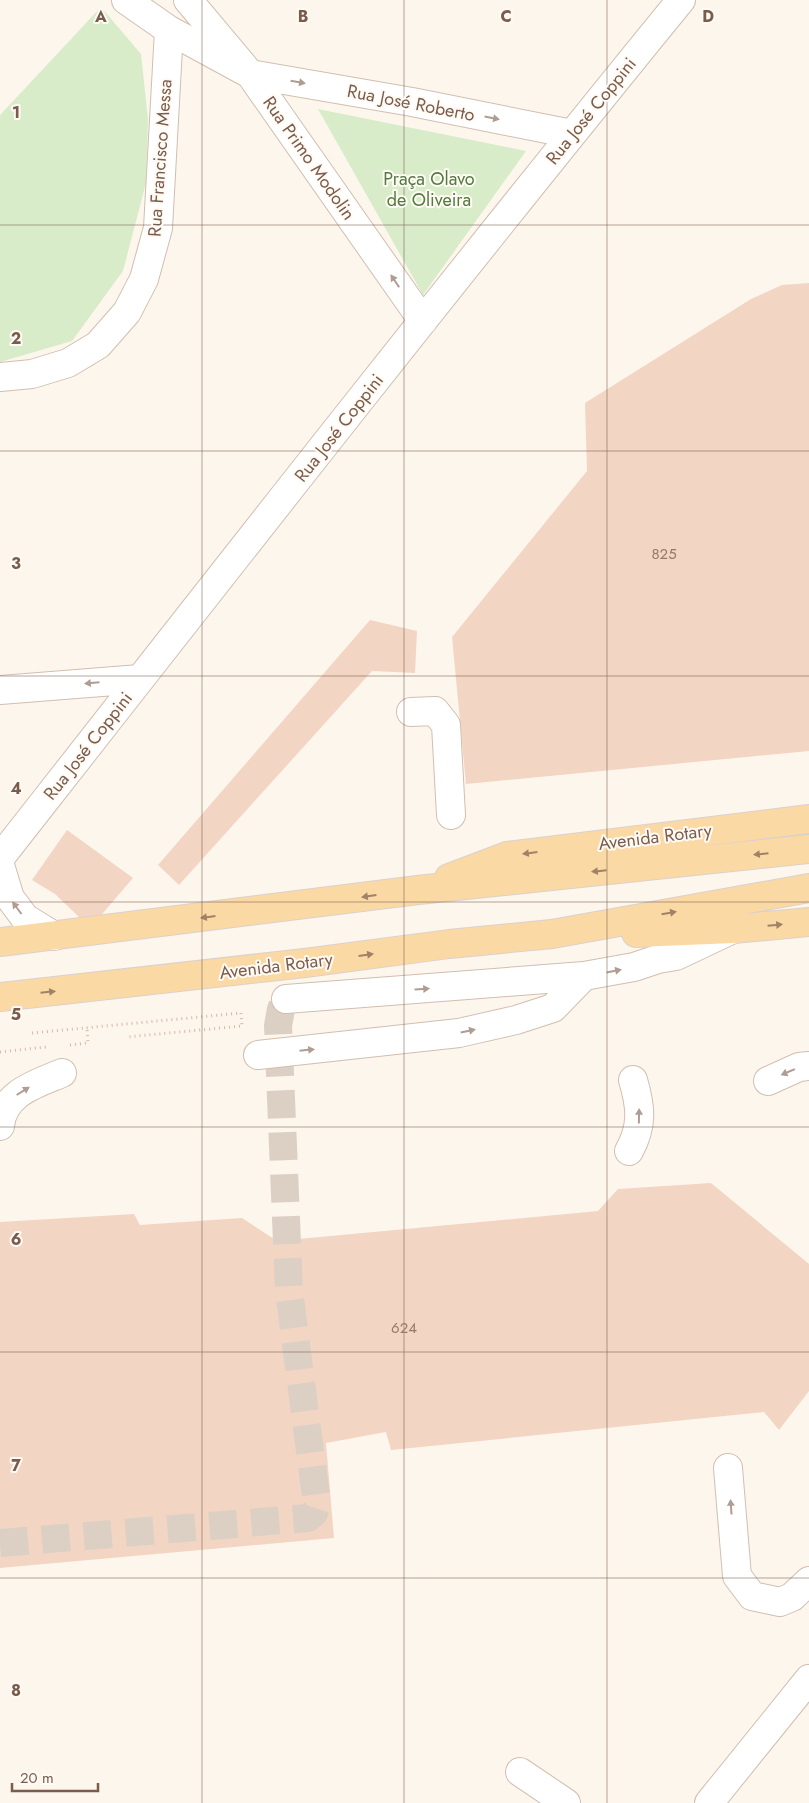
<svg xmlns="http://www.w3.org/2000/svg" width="809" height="1803" font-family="Jost,sans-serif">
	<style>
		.green { fill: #d8ecc9 }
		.building { fill: #f3d5c3 }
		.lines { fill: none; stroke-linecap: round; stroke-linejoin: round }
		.minor-tunnel { stroke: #dcd0c4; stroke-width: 28; stroke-dasharray: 28 14; stroke-linecap: butt }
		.minor-casing { stroke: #d1beb0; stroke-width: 30 }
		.major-casing { stroke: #dad1cd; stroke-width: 30 }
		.path { stroke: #d9b8a5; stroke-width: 3; stroke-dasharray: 1 4; stroke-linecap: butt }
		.minor { stroke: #fff; stroke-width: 28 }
		.major { stroke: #fbd9a5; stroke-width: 28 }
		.oneway { fill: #af9d94 }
		.oneway2 { fill: #a18267 }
		.grid { fill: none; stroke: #7a5c4d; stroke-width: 1; stroke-opacity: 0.55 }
		.labels { text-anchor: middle; stroke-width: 4; stroke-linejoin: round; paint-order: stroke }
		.number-label { font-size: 15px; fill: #987a6a }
		.street-label { font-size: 18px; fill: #7a5c4d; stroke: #fffaf3 }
		.park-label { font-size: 18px; fill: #537a41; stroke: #fffaf3 }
		.grid-label { font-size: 16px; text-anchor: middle; font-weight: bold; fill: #7a5c4d; stroke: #fffaf3; stroke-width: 4; stroke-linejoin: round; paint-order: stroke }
	</style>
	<rect width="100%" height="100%" fill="#fdf6ec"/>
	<path class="green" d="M101,7l40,47 7,65 -2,64 -23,88 -51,70 -72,21v-247z
		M318,109l208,42 -103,144z"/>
	<path class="building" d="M809,283v468l-343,33 -14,-147 135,-166 -2,-68 166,-104 31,-14z
		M370,620l47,11 -2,42 -43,-2 -193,214 -21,-20z
		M67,830l66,48 -36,42 -16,-1 -26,-25 -23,-14z
		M711,1183l98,81v127l-30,39 -15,-18 -373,38 -5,-18 -60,11 8,95 -334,30v-346l134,-8 6,11 102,-7 35,23 321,-30 20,-22z"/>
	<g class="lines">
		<path class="minor-tunnel" d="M0,1543l308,-25 6,-5 3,-9 -28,-213 -11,-265 3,-17 5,-10"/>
		<defs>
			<path id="minor" d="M126,0l43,30 81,44 162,28 160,32
				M188,0l62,74 173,247
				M0,377l32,-3 36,-11 30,-18 29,-33 17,-33 14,-51 11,-198
				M0,690l140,-11
				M411,712l24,-1 11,14 5,90
				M0,858c225,-287 450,-575 681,-858
				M0,865l10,33 15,20 29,18
				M286,999l298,-23
				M258,1055l201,-22 57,-13 37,-12 31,-32 50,-9 24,-8 18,-3 57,-27
				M768,1081l31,-14 10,-1
				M0,1126c3,-33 36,-42 62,-53
				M629,1151c14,-25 12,-44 4,-71
				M728,1468l9,108 15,20 28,6 12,-5 17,-16
				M520,1772l46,31
				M709,1803l100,-124"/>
			<path id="major" d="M449,878l58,-22 302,-37
				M636,933l97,-4 76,-7
				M0,942l418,-52 391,-41
				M0,997l305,-34 144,-19 103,-10 257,-46"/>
		</defs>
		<use href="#minor" class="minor-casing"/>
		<use href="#major" class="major-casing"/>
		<path class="path" d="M32,1033l209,-20 1,13 -115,11
			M70,1045l18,-2 -1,-15
			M0,1052l46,-5"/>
		<use href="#minor" class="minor"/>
		<use href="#major" class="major"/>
	</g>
	<defs><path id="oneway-solid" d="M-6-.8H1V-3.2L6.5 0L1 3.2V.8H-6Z" transform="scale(1.25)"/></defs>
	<g class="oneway">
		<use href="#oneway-solid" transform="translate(298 82) rotate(10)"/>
		<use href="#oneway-solid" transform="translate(492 118) rotate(11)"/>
		<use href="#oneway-solid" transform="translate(395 281) rotate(-124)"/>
		<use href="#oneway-solid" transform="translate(92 683) rotate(175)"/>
		<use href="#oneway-solid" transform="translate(17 908) rotate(-127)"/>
		<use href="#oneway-solid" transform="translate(614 971) rotate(-11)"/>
		<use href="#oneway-solid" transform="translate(422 989) rotate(-4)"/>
		<use href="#oneway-solid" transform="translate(468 1031) rotate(-12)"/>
		<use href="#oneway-solid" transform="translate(307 1050) rotate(-6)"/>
		<use href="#oneway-solid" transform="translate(788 1072) rotate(157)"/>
		<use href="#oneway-solid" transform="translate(23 1091) rotate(-32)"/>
		<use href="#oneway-solid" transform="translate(639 1116) rotate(-89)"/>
		<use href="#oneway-solid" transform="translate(731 1507) rotate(-94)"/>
	</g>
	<g class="oneway2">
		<use href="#oneway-solid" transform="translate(530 853) rotate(173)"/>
		<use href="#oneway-solid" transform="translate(761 854) rotate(174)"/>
		<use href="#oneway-solid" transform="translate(599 871) rotate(174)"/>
		<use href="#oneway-solid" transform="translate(369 896) rotate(172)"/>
		<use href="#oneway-solid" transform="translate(669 913) rotate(-10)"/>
		<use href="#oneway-solid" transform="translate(208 917) rotate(173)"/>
		<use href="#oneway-solid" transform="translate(775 925) rotate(-5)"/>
		<use href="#oneway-solid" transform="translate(366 955) rotate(-8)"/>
		<use href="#oneway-solid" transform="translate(48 992) rotate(-6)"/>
	</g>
	<path class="grid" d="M202,0v1803M404,0v1803M607,0v1803M0,225h809M0,451h809M0,676h809M0,902h809M0,1127h809M0,1352h809M0,1578h809"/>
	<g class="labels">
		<g class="number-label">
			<text x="664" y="559">825</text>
			<text x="404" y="1333">624</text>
		</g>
		<g class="street-label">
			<text transform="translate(411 103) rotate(11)" y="6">Rua José Roberto</text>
			<text transform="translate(591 111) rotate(-51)" y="6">Rua José Coppini</text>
			<text transform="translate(160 158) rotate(-86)" y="6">Rua Francisco Messa</text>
			<text transform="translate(309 158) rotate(55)" y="6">Rua Primo Modolin</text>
			<text transform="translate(339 428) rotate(-52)" y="6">Rua José Coppini</text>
			<text transform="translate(88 746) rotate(-52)" y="6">Rua José Coppini</text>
			<text transform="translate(655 837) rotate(-7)" y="6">Avenida Rotary</text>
			<text transform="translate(276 966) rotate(-7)" y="6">Avenida Rotary</text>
		</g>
		<g class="park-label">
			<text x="429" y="185">Praça Olavo<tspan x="429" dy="21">de Oliveira</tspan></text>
		</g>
	</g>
	<g class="grid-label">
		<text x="101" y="22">A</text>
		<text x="303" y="22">B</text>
		<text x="506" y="22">C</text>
		<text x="708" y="22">D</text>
		<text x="16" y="118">1</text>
		<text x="16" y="344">2</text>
		<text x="16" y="569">3</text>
		<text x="16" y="794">4</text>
		<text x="16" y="1020">5</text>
		<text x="16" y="1245">6</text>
		<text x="16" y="1471">7</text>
		<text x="16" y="1696">8</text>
	</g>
	<path d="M12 1783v8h86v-8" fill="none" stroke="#7a5c4d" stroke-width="2.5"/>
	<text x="20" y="1783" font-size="15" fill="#7a5c4d" stroke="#fffaf3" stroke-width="4" paint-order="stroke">20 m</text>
</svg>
